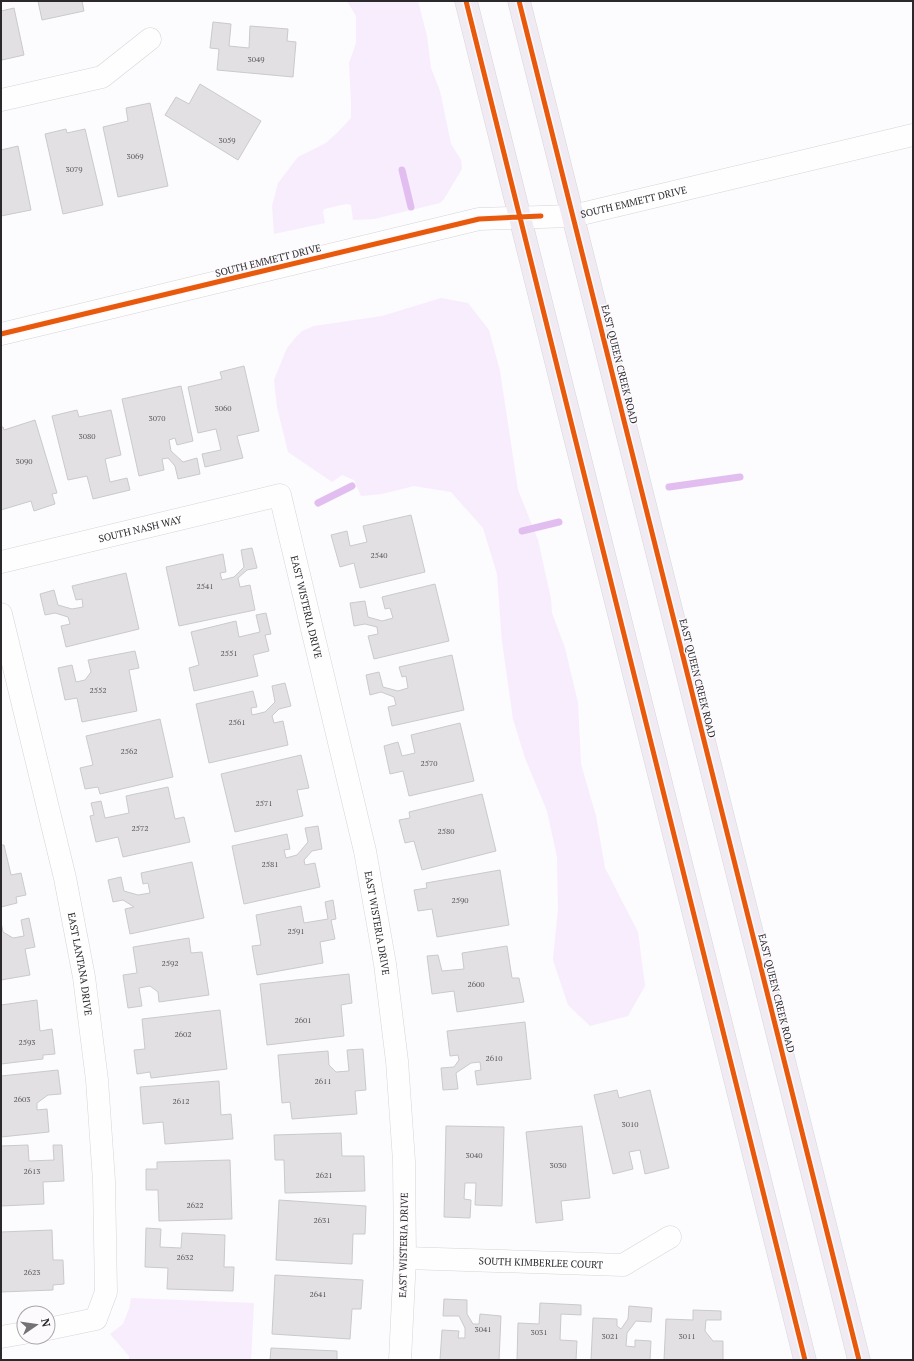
<svg xmlns="http://www.w3.org/2000/svg" width="914" height="1361" font-family="'PT Serif',serif">
	<style>
		.green { fill: #f8edfc }
		.lines { fill: none; stroke-linecap: round; stroke-linejoin: round }
		.stream { stroke: #e2bdef; stroke-width: 7 }
		.building { fill: #e2e0e3; stroke: #cac9cc }
		.minor-casing { stroke: #d6d4d7; stroke-width: 23 }
		.major-casing { stroke: #d8d7d8; stroke-width: 23 }
		.minor { stroke: #fffeff; stroke-width: 22 }
		.major { stroke: #f0eaf3; stroke-width: 22 }
		.cycleway-casing { stroke: #fdfafe; stroke-width: 8 }
		.cycleway { stroke: #e8590c; stroke-width: 5 }
		.labels { text-anchor: middle; stroke-width: 3; stroke-linejoin: round; paint-order: stroke }
		.number-label { font-size: 8px; fill: #5a585b }
		.street-label { font-size: 10px; fill: #2b292c; stroke: #fdfafe }
	</style>
	<rect width="100%" height="100%" fill="#fcfbfd"/>
	<path class="green" d="M347,1h71l9,35 4,32 9,23 11,53 10,16 1,9 -18,30 -4,4 -66,16 -21,1 -2,-15 -5,-1 -22,5 -1,3 2,11 -51,11 -2,-28 6,-23 20,-26 28,-14 12,-11 13,-14v-17l-2,-38 7,-20v-27z
		M441,298l27,5 21,27 11,41 18,119 20,50 13,59 1,14 13,35 13,55 3,61 15,52 9,52 33,64 7,54 -17,30 -38,10 -22,-21 -15,-45 5,-51 -1,-52 -10,-46 -22,-53 -12,-39 -11,-77 -5,-68 -14,-46 -32,-36 -37,-6 -32,8 -21,2 -7,-16 -12,-5 -10,7 -44,-30 -11,-45 -3,-27 13,-32 9,-11 6,-6 12,-5 68,-10z
		M131,1298l123,5 -3,57h-122v-4l-19,-22 13,-10 6,-15z"/>
	<g class="lines">
		<path class="stream" d="M402,170l9,37
			M669,487l71,-10
			M318,503l34,-17
			M522,531l37,-9"/>
	</g>
	<path class="building" d="M38,1h44l2,10 -42,9z
		M14,8l10,47 -22,5 -1,-5v-44z
		M213,22l18,2 -2,22 20,2 1,-22 38,3 -1,12 9,1 -3,35 -76,-7 2,-21 -9,-1z
		M200,84l61,37 -23,39 -73,-45 11,-18 13,7z
		M150,103l18,83 -50,11 -15,-70 25,-6 -2,-13z
		M66,129l1,4 18,-4 18,76 -40,9 -18,-80z
		M18,146l13,64 -30,6v-66z
		M244,366l15,65 -22,5 6,22 -38,9 -3,-13 19,-4 -5,-21 -18,4 -10,-46 34,-8 -2,-7z
		M181,386l12,55 -16,4 -2,-7 -6,2 2,11 12,11 14,-4 3,16 -22,5 -3,-13 -7,-8 -6,1 2,11 -25,6 -17,-77z
		M77,410l2,7 32,-7 10,45 -16,4 5,23 17,-4 3,12 -37,9 -6,-23 -19,4 -16,-64z
		M35,420l22,73 -5,1 3,10 -21,7 -3,-10 -30,9v-83h2l1,3z
		M411,515l14,57 -65,16 -6,-25 -14,4 -9,-32 16,-4 3,15 17,-4 -4,-16z
		M252,548l5,20 -10,2 -9,8 2,9 10,-2 5,25 -76,16 -13,-59 57,-13 3,18 -6,1 2,7 12,-3 10,-10 -3,-17z
		M126,573l13,56 -73,18 -5,-21 9,-2 -2,-7 -13,-4 -10,2 -5,-21 14,-4 4,15 14,4 11,-2 -1,-8 -6,1 -4,-14z
		M435,584l14,57 -75,18 -6,-23 10,-2 -1,-7 -12,-3 -11,2 -4,-23 15,-2 3,16 14,4 11,-3 -3,-10 -5,1 -3,-12z
		M266,613l5,21 -6,1 4,16 -16,4 5,21 -64,15 -5,-23 10,-3 -8,-33 45,-11 3,16 21,-5 -4,-17z
		M135,651l4,17 -10,2 8,41 -55,11 -5,-24 -12,2 -7,-32 14,-3 4,17 9,-2 6,-8 -3,-12z
		M452,655l12,55 -72,16 -4,-19 8,-2 -2,-8 -13,-5 -11,3 -4,-20 13,-3 4,15 15,4 10,-3 -2,-12 -4,1 -3,-10z
		M285,683l6,23 -12,3 -7,7 2,7 9,-2 5,24 -79,18 -13,-59 57,-13 4,16 -6,1 1,7 13,-3 10,-10 -3,-16z
		M160,719l13,58 -73,17 -2,-7 -13,2 -5,-21 13,-3 -7,-29z
		M460,723l14,58 -65,15 -6,-25 -13,3 -6,-28 14,-4 4,14 13,-3 -4,-18z
		M301,755l8,33 -12,2 6,26 -68,16 -14,-58z
		M168,787l7,32 9,-2 6,25 -67,15 -5,-20 -22,5 -6,-26 4,-1 -3,-12 10,-2 4,17 24,-5 -3,-17z
		M482,794l14,57 -74,19 -8,-29 -9,2 -6,-23 11,-2 -1,-6z
		M318,826l4,23 -10,2 -8,9 1,5 10,-2 5,24 -76,17 -12,-58 55,-12 3,15 -6,1 2,8 11,-3 11,-13 -3,-14z
		M1,845h3l7,30 10,-2 5,22 -10,2 1,6 -16,4z
		M192,862l12,56 -74,16 -5,-25 9,-2 -11,-7 -10,2 -5,-22 13,-3 3,14 14,4 12,-2 -2,-10 -5,1 -2,-11z
		M500,870l9,55 -72,12 -5,-28 -14,2 -4,-21 13,-2 -1,-5z
		M333,900l3,19 -5,1 4,19 -15,3 3,21 -66,12 -5,-29 9,-1 -5,-30 45,-9 3,17 24,-4 -3,-17z
		M29,918l6,29 -10,2 5,26 -29,5v-58l2,10 10,6 11,-2 -3,-16z
		M189,938l2,15 11,-1 7,43 -50,7 -1,-10 -8,-6 -11,2 3,18 -14,2 -5,-33 14,-2 -4,-26z
		M507,946l5,32h7l5,24 -67,10 -3,-21 -22,3 -5,-38 11,-1 4,16 22,-2 -2,-16z
		M349,974l3,29 -11,2 3,31 -77,9 -7,-61z
		M37,1000l3,31 12,-2 3,25 -12,1v4l-42,5v-59z
		M220,1010l7,59 -76,9 -1,-6 -13,2 -3,-24 11,-1 -3,-30z
		M525,1022l6,57 -54,6 -2,-14 6,-1 -1,-8 -9,1 -15,10 2,16 -15,1 -2,-22 13,-1 5,-7 -1,-5 -8,1 -3,-25z
		M363,1049l3,41 -11,1 2,23 -65,5 -2,-17 -8,1 -4,-48 50,-4 1,14 7,7 13,-1 -2,-21z
		M58,1070l3,24 -13,1 -11,8v7l10,-1 2,23 -48,5v-61z
		M219,1081l2,34 10,-1 2,25 -68,5 -2,-22 -20,2 -3,-37z
		M617,1090l2,8 31,-8 19,78 -24,6 -5,-24 -11,2 4,17 -20,5 -19,-79z
		M446,1126l58,1 -2,79 -27,-1 1,-22h-11l-1,16 7,1 -1,18 -26,-1z
		M582,1126l8,72 -29,3 2,19 -27,3 -10,-91z
		M341,1133l1,23h22l1,35 -80,2 -1,-33h-9l-1,-25z
		M28,1145l1,16 25,-1 -1,-15h9l2,36 -21,1 1,22 -43,2v-60z
		M230,1160l2,59 -73,2 -1,-31h-12v-21h11v-7z
		M279,1200l87,6 -1,28h-12l-1,30 -76,-4z
		M146,1228l15,1 -1,18 21,1 1,-15 43,2 -1,32h10l-1,24 -66,-2 1,-21 -23,-1z
		M52,1230l1,30h10l1,24 -11,1v5l-52,2v-60z
		M275,1275l88,5 -2,29h-9l-2,30 -78,-5z
		M444,1299l23,1v14l6,10h6l1,-10 21,2 -2,44h-59l2,-30 17,1 -1,7h7v-10l-6,-12h-16z
		M540,1303l41,2v10l-20,-1 -1,26 17,1 -1,19h-59l1,-37 21,1z
		M629,1306l23,2 -1,14 -15,-1 -9,12 -1,13 9,1v-7l16,1 -1,19h-59l2,-42 24,1v7l4,3 7,-10z
		M693,1310l28,1v9h-15l-1,11 8,10h10v19h-59l2,-41 27,1z
		M271,1348l66,3v9h-67z"/>
	<g class="lines">
		<defs>
			<g id="minor">
				<path d="M1,100l101,-23 48,-38"/>
				<path id="s1" d="M1,334l478,-115 94,-3 340,-81"/>
				<path id="s2" d="M1,562l279,-67 85,356 20,113 12,97 7,100 1,97 -5,102"/>
				<path id="s3" d="M1,614l64,264 19,99 13,103 7,101 2,111 -10,27 -48,10"/>
				<path id="s4" d="M405,1258l218,7 47,-28"/>
				<path d="M1,1337l23,-4"/>
			</g>
			<path id="major" d="M466,1l339,1359
				M519,1l340,1359"/>
		</defs>
		<use href="#minor" class="minor-casing"/>
		<use href="#major" class="major-casing"/>
		<use href="#minor" class="minor"/>
		<use href="#major" class="major"/>
		<defs>
			<path id="cycleway" d="M466,1l339,1359
				M519,1l340,1359
				M1,334l478,-115 62,-3"/>
		</defs>
		<use href="#cycleway" class="cycleway-casing"/>
		<use href="#cycleway" class="cycleway"/>
	</g>
	<g class="labels">
		<g class="number-label">
			<text x="256" y="62">3049</text>
			<text x="227" y="143">3059</text>
			<text x="135" y="159">3069</text>
			<text x="74" y="172">3079</text>
			<text x="223" y="411">3060</text>
			<text x="157" y="421">3070</text>
			<text x="87" y="439">3080</text>
			<text x="24" y="464">3090</text>
			<text x="379" y="558">2540</text>
			<text x="205" y="589">2541</text>
			<text x="229" y="656">2551</text>
			<text x="98" y="693">2552</text>
			<text x="237" y="725">2561</text>
			<text x="129" y="754">2562</text>
			<text x="429" y="766">2570</text>
			<text x="264" y="806">2571</text>
			<text x="140" y="831">2572</text>
			<text x="446" y="834">2580</text>
			<text x="270" y="867">2581</text>
			<text x="460" y="903">2590</text>
			<text x="296" y="934">2591</text>
			<text x="170" y="966">2592</text>
			<text x="476" y="987">2600</text>
			<text x="303" y="1023">2601</text>
			<text x="183" y="1037">2602</text>
			<text x="27" y="1045">2593</text>
			<text x="494" y="1061">2610</text>
			<text x="323" y="1084">2611</text>
			<text x="22" y="1102">2603</text>
			<text x="181" y="1104">2612</text>
			<text x="630" y="1127">3010</text>
			<text x="474" y="1158">3040</text>
			<text x="558" y="1168">3030</text>
			<text x="32" y="1174">2613</text>
			<text x="324" y="1178">2621</text>
			<text x="195" y="1208">2622</text>
			<text x="322" y="1223">2631</text>
			<text x="185" y="1260">2632</text>
			<text x="32" y="1275">2623</text>
			<text x="318" y="1297">2641</text>
			<text x="483" y="1332">3041</text>
			<text x="539" y="1335">3031</text>
			<text x="610" y="1339">3021</text>
			<text x="687" y="1339">3011</text>
		</g>
		<g class="street-label">
			<text dy="4" stroke="none"><textPath href="#s1" startOffset="648">SOUTH EMMETT DRIVE</textPath></text>
			<text transform="translate(268 260) rotate(-14)" y="4">SOUTH EMMETT DRIVE</text>
			<text transform="translate(620 364) rotate(76)" y="4">EAST QUEEN CREEK ROAD</text>
			<text dy="4" stroke="none"><textPath href="#s2" startOffset="143">SOUTH NASH WAY</textPath></text>
			<text dy="4" stroke="none"><textPath href="#s2" startOffset="402">EAST WISTERIA DRIVE</textPath></text>
			<text transform="translate(698 678) rotate(76)" y="4">EAST QUEEN CREEK ROAD</text>
			<text dy="4" stroke="none"><textPath href="#s2" startOffset="726">EAST WISTERIA DRIVE</textPath></text>
			<text dy="4" stroke="none"><textPath href="#s3" startOffset="359">EAST LANTANA DRIVE</textPath></text>
			<text transform="translate(777 993) rotate(76)" y="4">EAST QUEEN CREEK ROAD</text>
			<text transform="translate(403 1245) rotate(-89)" y="4">EAST WISTERIA DRIVE</text>
			<text dy="4" stroke="none"><textPath href="#s4" startOffset="136">SOUTH KIMBERLEE COURT</textPath></text>
		</g>
	</g>
	<rect width="914" height="1361" fill="none" stroke="#2b292c" stroke-width="4"/>
	<g transform="translate(36 1325) rotate(77)"><circle r="19" fill="#fdfafe" stroke="#a9a6aa"/>
	<path d="M0-3L7 15L0 10L-7 15Z" fill="#747275"/>
	<text y="-6" font-size="11" font-weight="bold" text-anchor="middle" fill="#2b292c">N</text>
	</g>
</svg>
